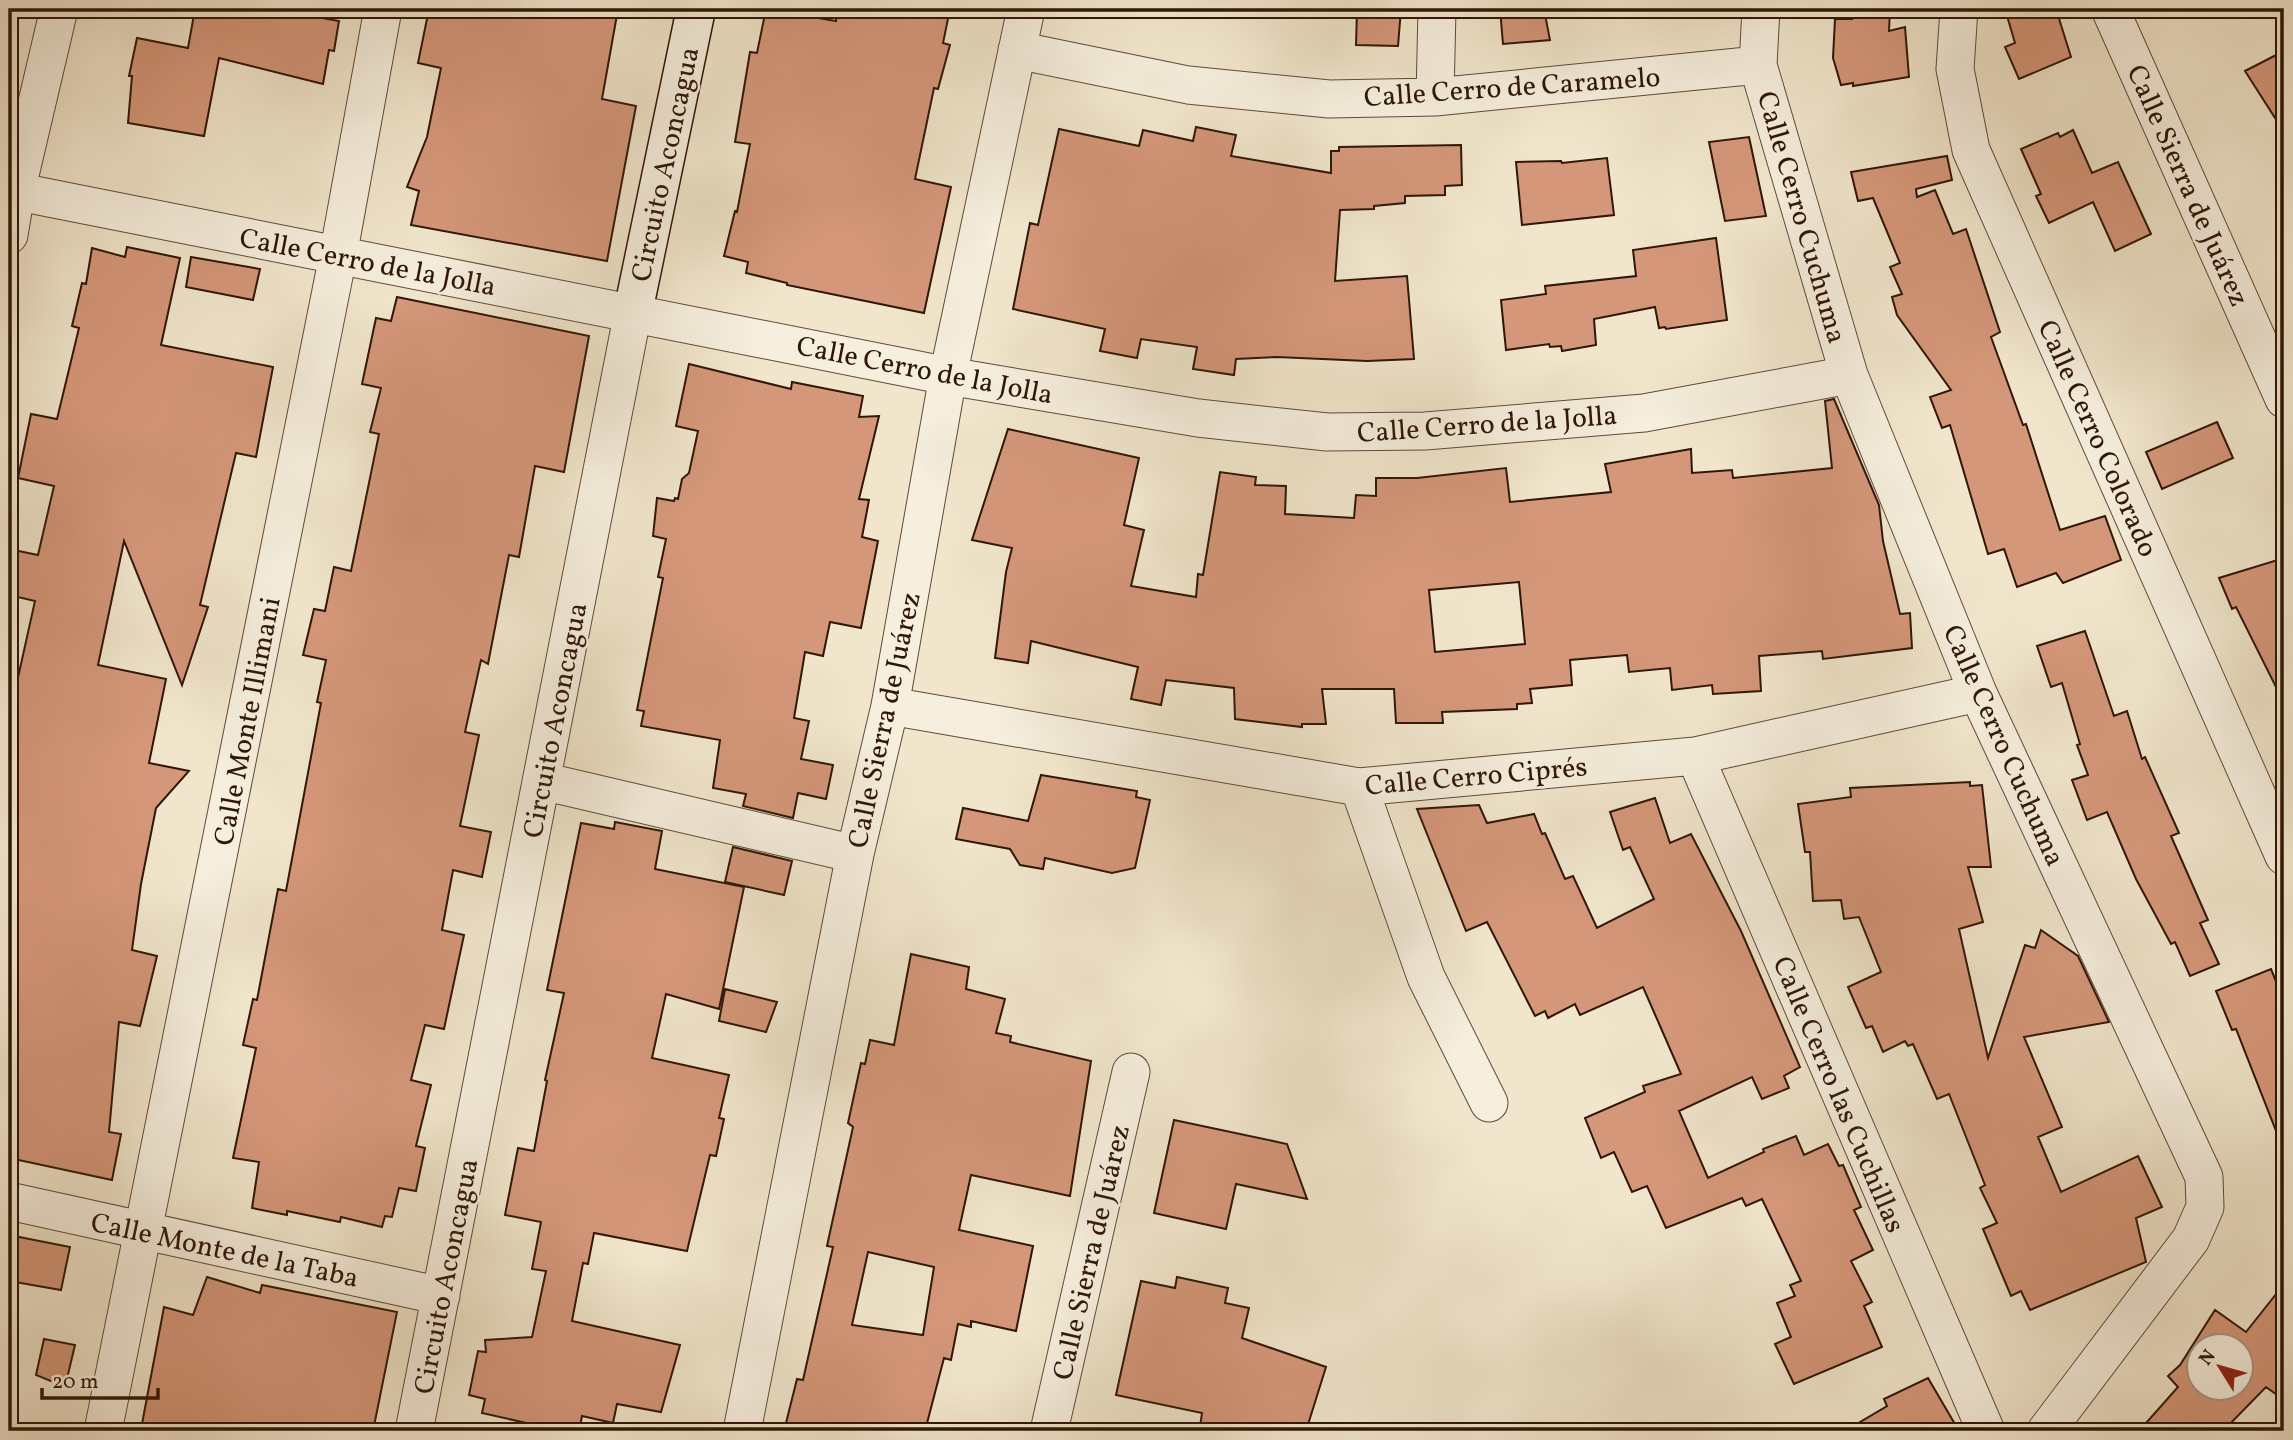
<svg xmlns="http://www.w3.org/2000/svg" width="2293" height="1440" font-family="Vollkorn,serif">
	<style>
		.building { fill: #d5977a; stroke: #2f1607; stroke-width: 2; fill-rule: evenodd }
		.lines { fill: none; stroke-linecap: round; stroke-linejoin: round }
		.street-casing { stroke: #604a38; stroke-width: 39 }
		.secondary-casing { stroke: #2f1607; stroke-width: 41 }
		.street { stroke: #f6efde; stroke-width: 37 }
		.secondary { stroke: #f6efde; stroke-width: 38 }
		.labels { text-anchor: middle; stroke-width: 5; stroke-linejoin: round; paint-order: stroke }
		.street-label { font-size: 28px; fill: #2f1607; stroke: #f6efde }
	</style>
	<rect width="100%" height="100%" fill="#f1e6cc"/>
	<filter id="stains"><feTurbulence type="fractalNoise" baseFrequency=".00286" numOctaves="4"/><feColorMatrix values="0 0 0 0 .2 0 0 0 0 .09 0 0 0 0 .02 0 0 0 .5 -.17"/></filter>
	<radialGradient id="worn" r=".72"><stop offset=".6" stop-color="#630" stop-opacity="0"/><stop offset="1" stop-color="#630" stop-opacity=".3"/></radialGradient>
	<path class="building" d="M195,9h78l66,12 -5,30 -5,-1 -6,34 -104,-26 -15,78 -76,-13 4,-47h-3l8,-38 51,10z
		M429,9h189l-16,90 34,7 -29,155 -196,-36 8,-34 -12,-4 20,-50 14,-69 -23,-5z
		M766,9l70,12 1,-12h113l-7,34 7,2 -12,44 -4,-1 -19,91 36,8 -27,126 -137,-28v-2l-41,-10 2,-11 -24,-6 11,-45 2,1 13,-68 -15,-2 15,-90 7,1z
		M1357,9h44l-3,37 -42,-1z
		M1500,9h44l6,31 -47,4z
		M1853,9h37l-1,22 16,-4 4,50 -56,9v-3l-12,2 -8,-27 2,-39h17z
		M2005,9h51l15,48 -52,22 -14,-32 10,-4z
		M2284,51v81l-39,-61z
		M1196,127l40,8 -5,21 100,17v-22h8v-4l122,-2 1,40 -17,1v9l-40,1v7l-31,3v3l-34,1 -5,71 72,-5 7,83 -47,2 -90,-4 -41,2 -2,16 -41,-6 4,-22 -56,-8 -4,19 -37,-7 5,-22 -92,-20 17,-86 8,2 21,-96 80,17 4,-16 50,11z
		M2073,130l19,43 26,-11 33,72 -36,17 -22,-49 -44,21 -13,-27 5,-2 -20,-45 37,-16 2,4z
		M1749,137l17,79 -41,5 -16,-79z
		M1947,156l5,24 -36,9 1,8 18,-7 18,44 13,-5 34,103 -9,5 32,88 3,-1 34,106 45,-14 16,44 -58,23 -7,-10 -39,14 -13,-38 -16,5 -38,-129 -8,3 -12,-31 21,-7 -54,-75 -5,-18 10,-3 -12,-27 10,-4 -27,-65 -15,3 -7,-29z
		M1607,158l7,57 -92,10 -6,-63 45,-1 1,2z
		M1716,238l11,82 -61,9 -1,-2 -6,1 -4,-21 -61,12 2,26 -34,6 -1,-5 -11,1 -1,-3 -43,6 -5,-50 45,-6 -1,-8 91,-10 -3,-26z
		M127,247l53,11 -19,87 112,22 -17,90 -20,-4 -36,152 8,2 -26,78 -58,-144 -26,124 68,14 -17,84 40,8 -33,37 -15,76 -9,66 25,6 -17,70 -21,-4 -10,110 12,2 -9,46 -103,-22v-469l6,2 20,-90 -26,-6v-46l29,6 16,-69 -36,-8 13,-64 26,5 22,-91 -7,-2 10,-43 4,1 6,-36 33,9z
		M191,257l69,12 -7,31 -67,-13z
		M397,297l192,39 -25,136 -29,-6 -16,91 -10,-2 -21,109 -7,-4 -16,72 14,3 -19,91 31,6 -9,45 -29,-7 -11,60 22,5 -20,94 -19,-4 -14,55 20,5 -15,61 9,2 -9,43 -17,-3 -7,29 -7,-1 -3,11 -41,-10 -1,5 -53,-11v4l-35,-7 7,-46 -26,-4 23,-110 -13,-3 10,-46 4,1 21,-111 8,2 35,-188 -4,-1 9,-42 -23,-5 11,-46 11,2 9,-44 17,4 28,-137 -9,-2 11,-44 -19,-4 14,-66 15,3z
		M689,364l102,25 1,-7 71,14 -4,21 20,-1 -20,83 10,1 -7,37 16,4 -17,87 -31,-6 -7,34 -18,-4 -11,66 15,3 -8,38 32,6 -7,34 -28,-6 -5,25 -50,-12 3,-12 -33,-6 7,-48 -79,-14 3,-15 -7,-1 26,-132 -5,-1 8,-38 -13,-3 4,-38 17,3 1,-3 3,1 4,-20 7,-6 9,-42 -22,-5z
		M1834,399l45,106 4,36 17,73 10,-1 2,35 -89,11 -1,-8 -63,5 2,35 -48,3 -1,-9 -40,5 -2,-22 -41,4 -2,-17 -57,5 2,25 -42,4 2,14 -15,1v5l-75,3 1,11h-47l-2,-34h-72l4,35h-24v3l-67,-8 -1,-31 -68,-8 -5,25 -30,-6 7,-32 -107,-26 -3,22 -33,-5 11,-86 6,-24 -40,-8 36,-111 131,29 -15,67 20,5 -13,56 65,11 2,-23 5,1 17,-103 36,5 -1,8 31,1 -1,28 69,4 2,-23 20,1v-18h41l89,-10 4,34 101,-10 -6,-28 86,-15 1,24 40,-3 1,8 99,-10 -7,-67zM1519,582l6,62 -90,8 -6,-62z
		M2217,422l16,36 -71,31 -16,-37z
		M2284,558v145l-48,-96 -4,2 -13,-31z
		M2085,631l29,85 13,-5 15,48 3,-2 34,76 -8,3 37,84 -8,3 19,41 -29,12 -15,-34 -4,2 -35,-65 -29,-67 -20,8 -15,-40 16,-5 -11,-30 3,-1 -18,-61 -11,4 -14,-41z
		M1041,775l96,16 -1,6 14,3 -15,68 -23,5 -67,-15 -2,11 -23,-4 -10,-16 -54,-10 7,-31 65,13z
		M1970,782v4l12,-1 9,82h-23l15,55 -24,7 29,129 37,-113 10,3 6,-18 37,26 31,66 -85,15 38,90 -24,10 23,55 77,-36 24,51 -26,11 10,44 -116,48 -9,-19 -10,5 -28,-67 14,-6 -17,-35 5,-3 -36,-91 -12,5 -24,-55 -5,2 -3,-5 -22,11 -11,-26 -6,2 -18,-41 33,-15 -22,-55 -15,2 -3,-19 -28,1 -3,-49h-5l-7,-48 53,-7 -1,-9z
		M1655,798l15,45 21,-9 50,97 59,136 -16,9 5,12 -27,11 -10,-22 -73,34 29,67 56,-26 -1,-3 33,-13 8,19 24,-11 11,22 4,-1 18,42 -7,3 19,40 -22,11 21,41 -8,4 18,41 -88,37 -19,-40 16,-7 -14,-34 18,-7 -5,-11 11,-4 -39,-82 -16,7 -4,-8 -76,30 -19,-42 -15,6 -18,-40 -13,6 -16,-40 60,-26 -2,-6 38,-12 -38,-87 -63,28 -5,-11 -27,14 -3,-7 -10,5 -48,-94 -21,9 -49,-122 62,-4 8,18 47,-9 8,20 3,-1 20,46 8,-3 24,52 57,-29 -24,-52 -7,3 -13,-38z
		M615,822l47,9 -7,38 89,18 -25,122 -53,-15 -14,64 77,17 -10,43 5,1 -8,37 -6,-1 -23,96 -93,-18 -6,31 -5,-1 -11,58 108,24 -19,67 -44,-8 -4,19 -31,-7 -3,15h-36l1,-4 -62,-14 3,-14 -16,-4 9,-44 8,1 -1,-12 47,-3 14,-66 -14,-2 9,-47 -36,-7 13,-67 16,3 13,-70 -2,-1 19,-87 -17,-3 34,-167 33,6z
		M733,847l59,14 -8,34 -59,-13z
		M911,954l58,13 -3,22 39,10 -9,34 15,3 -1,6 81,19 -21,135 -99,-21 -12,55 74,16 -17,85 -45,-10v6l-13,-3 -7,36 -7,-2 -19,73h-141l13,-52 6,1 30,-133 -6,-1 26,-119 -5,-4 13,-60 4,1 5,-24 24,5zM868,1252l66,15 -11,68 -71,-10z
		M2271,969l13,32v144l-2,1 -46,-117 -4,1 -16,-39z
		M725,989l52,13 -11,30 -47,-11z
		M1174,1120l113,24 20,55 -71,-15 -10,45 -72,-16z
		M9,1235l61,12 -9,43 -52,-9z
		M207,1277l53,16 2,-8 135,27 -24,119h-196l-35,-7 22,-117 29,8z
		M1177,1277l51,11 -3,15 24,5 -7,30 84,29 -20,64h-82l-24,-4 2,-14 -86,-18 25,-114 34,7z
		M2284,1284v116l-18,-13 -43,44h-84l39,-44 -10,-11 12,-11 35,-55 31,22zM2199,1346h42v42h-42z
		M44,1339l31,6 -10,42 -29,-12z
		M1928,1378l31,53h-114l42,-25 -3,-7z"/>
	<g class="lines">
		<defs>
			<path id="street" d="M1761,9l-3,56 91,310 129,318 226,484 1,30 -14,32 -145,192
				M1959,9l-4,60 16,81 313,706
				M2110,9l174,390
				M1017,50l171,35 141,14 106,-2 323,-32
				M1435,97l2,-88
				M9,190l939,186 250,42 129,14 98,-1 219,-18 205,-38
				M9,235l7,-43 43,-183
				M890,706l469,81 336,-31 283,-63
				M1695,756l291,675
				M542,781l313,73
				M1359,787l67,190 63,126
				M9,1201l432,95
				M103,1431l235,-1175 45,-247
				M414,1431l219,-1119
				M742,1431l113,-577 35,-148 58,-330 78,-367
				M1049,1431l82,-359"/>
			<path id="secondary" d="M633,312l63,-303"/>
		</defs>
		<use href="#street" class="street-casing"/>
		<use href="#secondary" class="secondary-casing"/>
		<use href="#street" class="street"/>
		<use href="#secondary" class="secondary"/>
	</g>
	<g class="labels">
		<g class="street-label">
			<text transform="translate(1512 86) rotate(-4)" y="10">Calle Cerro de Caramelo</text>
			<text transform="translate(664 164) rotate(-78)" y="10">Circuito Aconcagua</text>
			<text transform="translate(2189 185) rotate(66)" y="10">Calle Sierra de Juárez</text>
			<text transform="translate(1803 217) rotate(74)" y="10">Calle Cerro Cuchuma</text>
			<text transform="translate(368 261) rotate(11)" y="10">Calle Cerro de la Jolla</text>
			<text transform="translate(925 369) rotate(11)" y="10">Calle Cerro de la Jolla</text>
			<text transform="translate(1487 423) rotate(-4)" y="10">Calle Cerro de la Jolla</text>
			<text transform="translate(2099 438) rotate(66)" y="10">Calle Cerro Colorado</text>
			<text transform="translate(554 720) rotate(-79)" y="10">Circuito Aconcagua</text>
			<text transform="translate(883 720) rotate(-78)" y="10">Calle Sierra de Juárez</text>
			<text transform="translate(246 721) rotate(-79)" y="10">Calle Monte Illimani</text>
			<text transform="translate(2005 745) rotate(66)" y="10">Calle Cerro Cuchuma</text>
			<text transform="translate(1476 775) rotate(-5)" y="10">Calle Cerro Ciprés</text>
			<text transform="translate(1840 1094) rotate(67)" y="10">Calle Cerro las Cuchillas</text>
			<text transform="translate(225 1249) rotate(12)" y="10">Calle Monte de la Taba</text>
			<text transform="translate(1090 1252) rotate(-77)" y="10">Calle Sierra de Juárez</text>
			<text transform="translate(445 1276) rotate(-79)" y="10">Circuito Aconcagua</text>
		</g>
	</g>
	<rect width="2293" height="1440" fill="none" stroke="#f1e6cc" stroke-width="35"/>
	<rect x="10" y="10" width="2272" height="1419" fill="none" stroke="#2f1607" stroke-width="3.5"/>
	<rect x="18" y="18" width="2258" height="1405" fill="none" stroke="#2f1607" stroke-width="2"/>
	<g transform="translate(2220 1367) rotate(307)"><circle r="33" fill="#f6efde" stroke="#a69888" stroke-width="2"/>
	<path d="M0-5L12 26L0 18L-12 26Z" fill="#8f2418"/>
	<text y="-10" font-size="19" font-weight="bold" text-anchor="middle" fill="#2f1607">N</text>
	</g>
	<path d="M42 1388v10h116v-10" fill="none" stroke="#2f1607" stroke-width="3.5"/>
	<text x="52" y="1388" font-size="21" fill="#2f1607" stroke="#f6efde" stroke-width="5" paint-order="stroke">20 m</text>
	<rect width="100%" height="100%" filter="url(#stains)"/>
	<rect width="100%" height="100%" fill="url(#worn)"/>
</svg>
